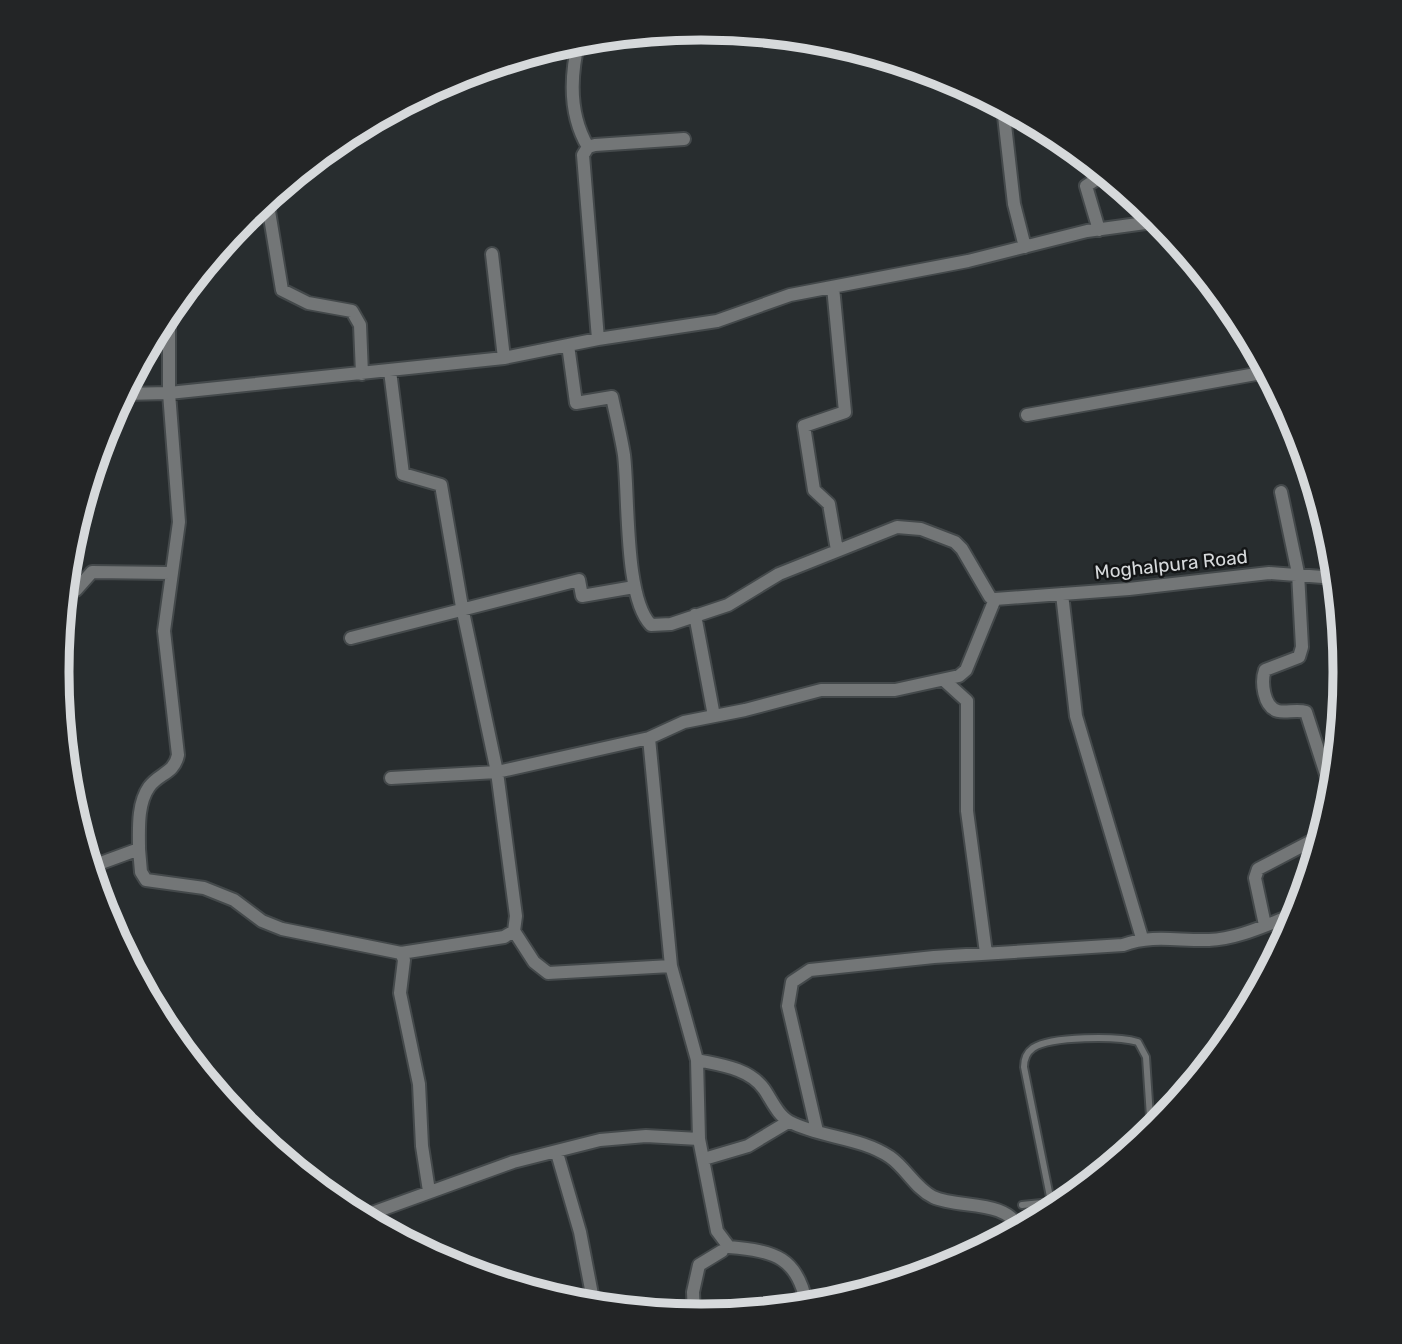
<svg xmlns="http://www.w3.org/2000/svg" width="1402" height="1344" font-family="Rubik,sans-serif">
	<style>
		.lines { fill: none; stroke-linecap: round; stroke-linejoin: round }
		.service-casing { stroke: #44494b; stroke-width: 10 }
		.minor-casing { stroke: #44494b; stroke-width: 16 }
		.tertiary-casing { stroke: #44494b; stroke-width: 18 }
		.service { stroke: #737677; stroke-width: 6 }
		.minor { stroke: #737677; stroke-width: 12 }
		.tertiary { stroke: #737677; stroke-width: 14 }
		.wall { fill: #413c3b }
		.building { fill: #4c4645; stroke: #353130; stroke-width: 2 }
		.labels { text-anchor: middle; stroke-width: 5; stroke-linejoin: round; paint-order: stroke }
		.street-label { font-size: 19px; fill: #d6d9db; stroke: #131516 }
		.rim { fill: none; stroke: #d6d9db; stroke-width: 9 }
	</style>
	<rect width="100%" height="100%" fill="#282d2f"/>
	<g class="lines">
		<defs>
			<path id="service" d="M1132,197l10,27
				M1067,1201l-16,1 -27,-135c0,-8 2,-14 9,-19 18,-12 85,-12 105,-6l8,15 5,75
				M1022,1205l29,-3"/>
			<path id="minor" d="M579,40c-9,36 -10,75 9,107
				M1003,107l11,97 11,43
				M267,199l15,91 26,13 44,8 8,14 2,49
				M1099,230l-13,-44 17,-11 -1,-3
				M492,254l12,104
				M833,287l12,125 -41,14 10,64 15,14 8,46
				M598,339l-15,-184 5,-8 7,-2 89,-6
				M568,345l8,58 36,-6c4,19 9,39 12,58 5,41 0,143 27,170l20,-1 57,-19 51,-31 118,-47 24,2 34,13 7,7 28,48 5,2 134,-10 140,-16 67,5
				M390,371l13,103 38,11 21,122 35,165 -106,6
				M123,394l46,-1 335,-35 94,-19 119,-18 73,-26 178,-34 119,-30 73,-10
				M1027,415l240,-43
				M1281,492l17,81 4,74 -3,10 -34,13c-4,11 -2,37 13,41 8,2 19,-2 28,1l27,84
				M65,592l11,-2 16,-18 79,1
				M1062,594l14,122 66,222
				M695,615l19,101
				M351,638l228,-58 3,16 52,-9
				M945,681l22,20v110l19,142
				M649,738l35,-16 61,-12 76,-20h74l64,-14 7,-6 29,-71
				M139,849l2,23 5,8 58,8 30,12 28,21 20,8 119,24 3,7 -4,33 19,91 3,62 7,45
				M90,867l49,-18c0,-19 -2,-45 10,-62 10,-14 25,-13 29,-32l-14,-124 15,-109 -10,-129v-84
				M1265,925l-10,-47 3,-9 63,-33
				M514,931l20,31 14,11 123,-7
				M401,953l103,-16 10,-6 2,-15 -19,-144 152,-34 22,228 26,94
				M817,1131l-29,-125 4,-24 18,-12 124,-13 189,-12c30,-11 55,-4 86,-5 30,-1 61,-17 89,-27
				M699,1139l18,92 12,16c46,4 69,10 78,59
				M557,1153l23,79 14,73
				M704,1159l44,-13 40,-24
				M361,1217l152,-55 87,-22 46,-4 53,3 -2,-79c23,5 52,8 67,29 7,10 14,27 26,33 32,16 70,15 100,35 16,11 25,31 43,40 26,12 74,2 86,32
				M694,1315l-1,-23 6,-27 23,-14"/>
			<path id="tertiary" d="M1206,277l56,85"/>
		</defs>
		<use href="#service" class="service-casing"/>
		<use href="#minor" class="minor-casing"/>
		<use href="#tertiary" class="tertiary-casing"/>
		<use href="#service" class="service"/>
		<use href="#minor" class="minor"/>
		<use href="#tertiary" class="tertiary"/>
	</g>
	<path class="wall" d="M1252,1000l-8,16 -1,-3z
		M1231,1037l-48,58 5,-7 -1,-7 31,-42z"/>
	<path class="building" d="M1231,1037l-11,13 -2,-11z
		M1216,1054l-10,13 -2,-11z"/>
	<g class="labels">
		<g class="street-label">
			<text transform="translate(1171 564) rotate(-6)" y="7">Moghalpura Road</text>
		</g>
	</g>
	<path d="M0 0H1402V1344H0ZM69 672a632 632 0 1 1 1264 0a632 632 0 1 1-1264 0Z" fill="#232526" fill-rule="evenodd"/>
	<path class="rim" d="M69 672a632 632 0 1 1 1264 0a632 632 0 1 1-1264 0Z"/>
</svg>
